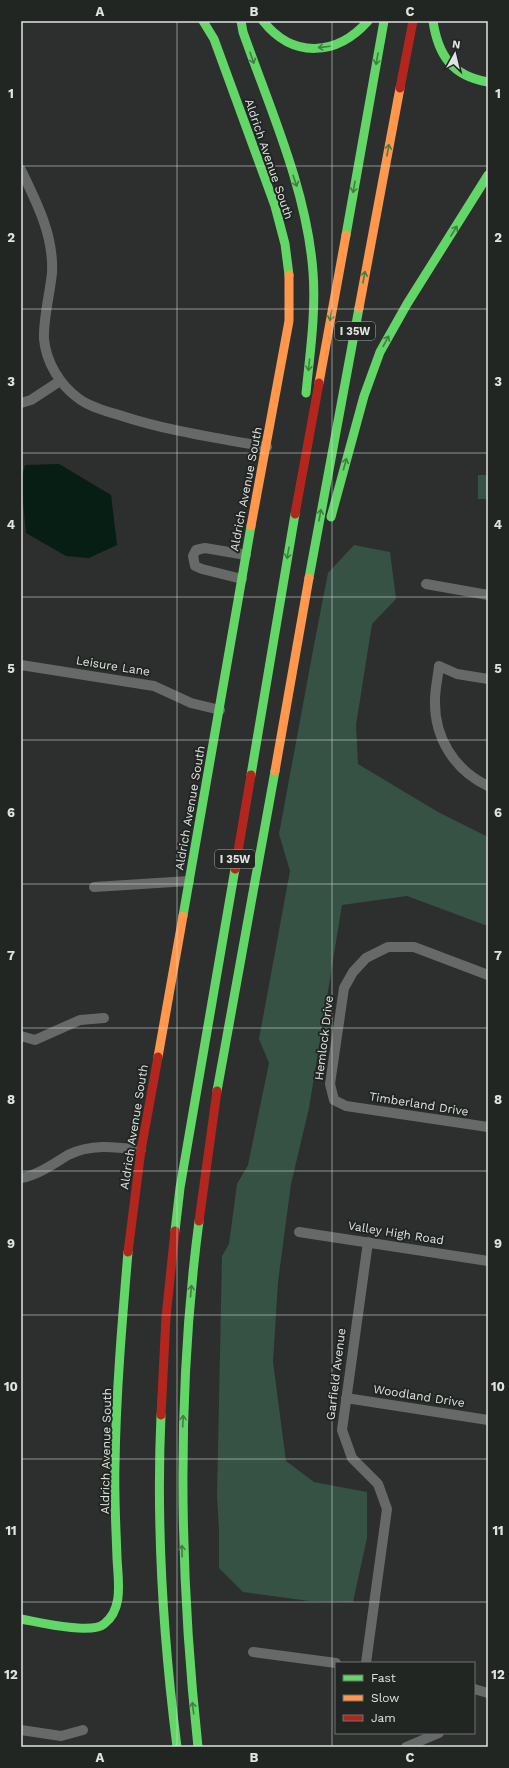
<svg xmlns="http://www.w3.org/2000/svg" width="509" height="1768" font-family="'Work Sans',sans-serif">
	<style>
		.green { fill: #365244 }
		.water { fill: #061e13 }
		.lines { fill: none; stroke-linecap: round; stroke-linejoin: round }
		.street { stroke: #676968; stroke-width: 10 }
		.fast { stroke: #63d668; stroke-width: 9 }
		.slow { stroke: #ff974d; stroke-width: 9 }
		.jam { stroke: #b3261e; stroke-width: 9 }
		.oneway { stroke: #427e46 }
		.grid { fill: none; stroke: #e0e3e1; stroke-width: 1; stroke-opacity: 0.55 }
		.labels { text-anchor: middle; stroke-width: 4; stroke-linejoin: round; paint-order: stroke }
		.shield { fill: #212623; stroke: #a7aaa8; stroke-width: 1 }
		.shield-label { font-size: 11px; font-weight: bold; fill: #e0e3e1 }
		.street-label { font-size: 12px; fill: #e0e3e1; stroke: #212623 }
		.neatline { fill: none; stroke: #e0e3e1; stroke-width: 1.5 }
		.grid-label { font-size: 13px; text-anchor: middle; font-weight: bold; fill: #e0e3e1 }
	</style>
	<rect width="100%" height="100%" fill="#2c2f2d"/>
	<path class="green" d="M478,475h10v24h-10z
		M354,545l36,7 6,47 -24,25 -16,101 2,39 80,48 50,25v88h-3l-78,-29 -65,9 -33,203 -18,76 -13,98 -5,80 13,99 28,21 53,10v46l-14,64 -44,-1 -66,-9 -24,-24v-39l-2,-33 5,-240 7,-12 8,-60 11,-19 21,-102 -10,-24 31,-168 -11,-37 35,-189 14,-72z"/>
	<path class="water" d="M59,464l52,31 6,50 -28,13 -23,-2 -40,-23 -5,-52 4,-16z"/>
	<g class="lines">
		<path class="street" d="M21,170c16,33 33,66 31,103 -2,20 -9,47 -8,66 2,23 16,46 34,59 11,9 28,13 41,17 48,16 98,23 148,32
			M21,403l10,-3 29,-19
			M242,579l-40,-10 -7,-3 -2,-10 3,-6 9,-2 41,7
			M426,584l62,11
			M21,665l133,21 37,17 29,7
			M488,679l-31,-5 -18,-8c-1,11 -4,23 -4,34 -1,37 19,70 53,86
			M94,887l95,-6
			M488,975l-74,-28h-26l-22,11 -13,14 -9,16 -14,96 4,16 12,6 142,21
			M21,1036l14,4 45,-20 24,-2
			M21,1178c17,-3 32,-14 47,-23 23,-12 49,-8 73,-5
			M299,1232l189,29
			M346,1398l142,22
			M253,1652l83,11
			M366,1663l21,-154 -9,-25 -26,-26 -10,-28 26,-188
			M474,1689l14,4
			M21,1730l40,6 22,-6
			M406,1747l33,-14"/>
		<path class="fast" d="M203,21l11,18 61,167 10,38 4,31
			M241,21l2,11c27,77 64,158 70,240 3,40 -3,81 -7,121
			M263,21c30,38 74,35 105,0
			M433,21c5,34 19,55 55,61
			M346,235l38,-214
			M331,517l33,-121 16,-44 27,-48 81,-129
			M309,578l50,-270
			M251,775l44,-261
			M183,916l68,-390
			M217,1091l58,-320
			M175,1231l5,-43 55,-319
			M161,1415c-5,111 2,222 16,332
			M21,1619c17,3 70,16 83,5 20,-15 14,-44 13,-66 -1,-31 -3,-62 -2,-94 1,-70 7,-141 13,-212
			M198,1747c-19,-176 -22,-350 1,-526"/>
		<path class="slow" d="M359,308l41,-220
			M319,383l27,-148
			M251,526l38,-205v-46
			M275,771l34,-193
			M158,1057l25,-141"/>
		<path class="jam" d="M400,88l13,-67
			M295,514l24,-131
			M235,869l16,-94
			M199,1221l18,-130
			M128,1252l13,-102 17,-93
			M161,1415l5,-98 9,-86"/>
	</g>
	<defs><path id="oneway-shaft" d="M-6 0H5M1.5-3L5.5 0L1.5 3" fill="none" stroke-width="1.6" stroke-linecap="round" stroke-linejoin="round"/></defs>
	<g class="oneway">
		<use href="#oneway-shaft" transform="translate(324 47) rotate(173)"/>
		<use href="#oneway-shaft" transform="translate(252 58) rotate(71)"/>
		<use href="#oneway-shaft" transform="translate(377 59) rotate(100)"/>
		<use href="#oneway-shaft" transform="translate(388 150) rotate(-80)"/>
		<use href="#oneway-shaft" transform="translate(295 181) rotate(71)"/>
		<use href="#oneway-shaft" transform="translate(354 187) rotate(100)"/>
		<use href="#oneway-shaft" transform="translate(454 231) rotate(-58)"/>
		<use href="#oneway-shaft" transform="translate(364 277) rotate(-80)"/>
		<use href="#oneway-shaft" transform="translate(331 315) rotate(100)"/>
		<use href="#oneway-shaft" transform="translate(386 341) rotate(-62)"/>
		<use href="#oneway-shaft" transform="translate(309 365) rotate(96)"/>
		<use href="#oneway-shaft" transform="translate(345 464) rotate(-75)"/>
		<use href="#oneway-shaft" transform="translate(320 515) rotate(-80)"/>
		<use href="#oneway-shaft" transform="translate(288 553) rotate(100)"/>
		<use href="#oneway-shaft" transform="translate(191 1291) rotate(-85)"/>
		<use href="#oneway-shaft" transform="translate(183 1421) rotate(-87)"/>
		<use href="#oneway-shaft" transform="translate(182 1551) rotate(-91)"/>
		<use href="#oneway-shaft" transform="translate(193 1708) rotate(-97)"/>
	</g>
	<path class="grid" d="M177,21v1726M332,21v1726M21,166h467M21,309h467M21,453h467M21,597h467M21,740h467M21,884h467M21,1028h467M21,1171h467M21,1315h467M21,1459h467M21,1602h467"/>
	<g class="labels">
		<g class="shield">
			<rect x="335" y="322" width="40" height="18" rx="3"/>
			<rect x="215" y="850" width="40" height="18" rx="3"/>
		</g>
		<g class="shield-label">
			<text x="355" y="335">I 35W</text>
			<text x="235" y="863">I 35W</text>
		</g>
		<g class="street-label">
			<text transform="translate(269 159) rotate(71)" y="4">Aldrich Avenue South</text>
			<text transform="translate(246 489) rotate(-79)" y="4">Aldrich Avenue South</text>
			<text transform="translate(113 666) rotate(9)" y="4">Leisure Lane</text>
			<text transform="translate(190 808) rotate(-80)" y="4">Aldrich Avenue South</text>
			<text transform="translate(324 1038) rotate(-83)" y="4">Hemlock Drive</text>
			<text transform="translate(419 1104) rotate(9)" y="4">Timberland Drive</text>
			<text transform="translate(134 1127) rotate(-81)" y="4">Aldrich Avenue South</text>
			<text transform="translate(396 1233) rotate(9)" y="4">Valley High Road</text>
			<text transform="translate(336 1374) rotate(-83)" y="4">Garfield Avenue</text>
			<text transform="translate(419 1396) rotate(9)" y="4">Woodland Drive</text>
			<text transform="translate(106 1451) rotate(-89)" y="4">Aldrich Avenue South</text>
		</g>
	</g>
	<rect width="509" height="1768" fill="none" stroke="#212623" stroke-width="44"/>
	<rect x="335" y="1662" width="140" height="72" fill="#212623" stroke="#6d726f"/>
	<rect x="343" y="1675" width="20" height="6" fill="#63d668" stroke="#6d726f"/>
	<text x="371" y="1682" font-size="12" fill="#e0e3e1">Fast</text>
	<rect x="343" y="1695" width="20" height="6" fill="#ff974d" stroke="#6d726f"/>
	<text x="371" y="1702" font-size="12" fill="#e0e3e1">Slow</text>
	<rect x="343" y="1715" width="20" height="6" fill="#b3261e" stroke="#6d726f"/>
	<text x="371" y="1722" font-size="12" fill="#e0e3e1">Jam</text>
	<g transform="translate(455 54) rotate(8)" stroke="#212623" stroke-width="3" paint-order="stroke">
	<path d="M0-3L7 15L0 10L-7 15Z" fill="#e0e3e1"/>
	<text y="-6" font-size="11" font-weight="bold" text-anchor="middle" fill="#e0e3e1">N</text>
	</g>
	<rect x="22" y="22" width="465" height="1724" class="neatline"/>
	<g class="grid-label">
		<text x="100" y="16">A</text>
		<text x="254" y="16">B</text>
		<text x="410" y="16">C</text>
		<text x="11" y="98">1</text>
		<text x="498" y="98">1</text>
		<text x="11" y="242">2</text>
		<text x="498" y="242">2</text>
		<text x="11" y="386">3</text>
		<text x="498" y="386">3</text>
		<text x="11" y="529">4</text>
		<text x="498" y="529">4</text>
		<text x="11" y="673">5</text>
		<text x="498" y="673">5</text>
		<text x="11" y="817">6</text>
		<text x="498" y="817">6</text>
		<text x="11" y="960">7</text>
		<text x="498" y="960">7</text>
		<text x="11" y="1104">8</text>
		<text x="498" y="1104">8</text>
		<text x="11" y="1248">9</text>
		<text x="498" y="1248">9</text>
		<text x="11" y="1391">10</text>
		<text x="498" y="1391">10</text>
		<text x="11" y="1535">11</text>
		<text x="498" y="1535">11</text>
		<text x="11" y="1679">12</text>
		<text x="498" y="1679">12</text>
		<text x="100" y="1762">A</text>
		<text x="254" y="1762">B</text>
		<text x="410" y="1762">C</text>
	</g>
</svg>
